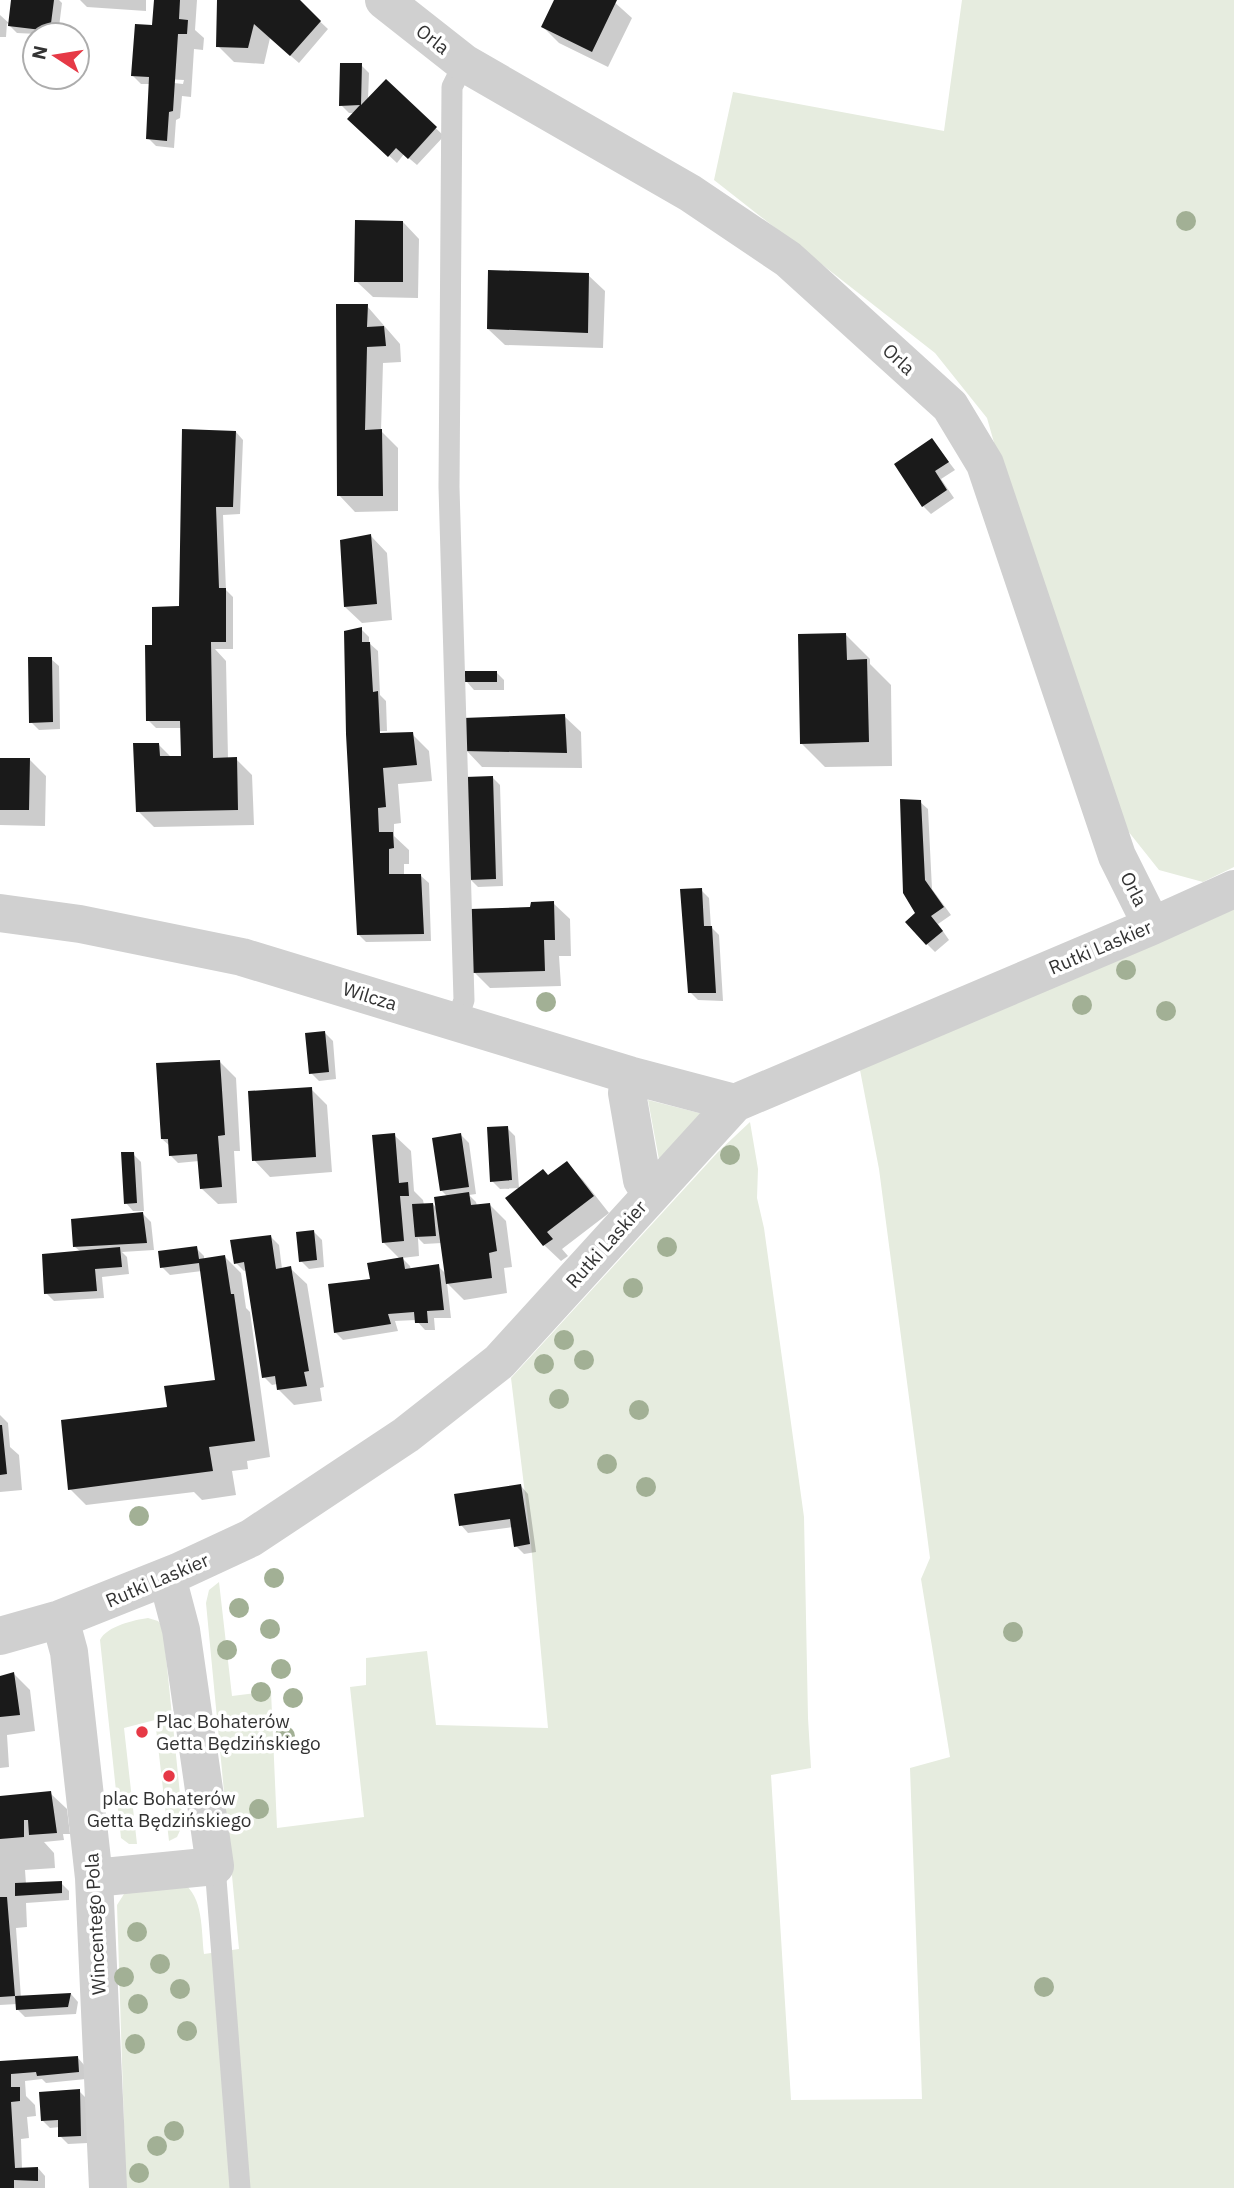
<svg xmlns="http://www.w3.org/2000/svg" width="1234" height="2188" font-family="'IBM Plex Sans',sans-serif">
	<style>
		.green { fill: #e6ecdf }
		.shadow { fill: #0003; fill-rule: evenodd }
		.building { fill: #1a1a1a }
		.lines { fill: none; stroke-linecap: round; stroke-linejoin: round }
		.lane { stroke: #d0d0d0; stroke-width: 21 }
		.street { stroke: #d0d0d0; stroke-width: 38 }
		.tree { fill: #a2b095 }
		.poi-dot { fill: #e63946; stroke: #fff; stroke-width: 2.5 }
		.labels { text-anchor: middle; stroke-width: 7; stroke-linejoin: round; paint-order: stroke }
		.street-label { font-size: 19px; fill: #333; stroke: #fff }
		.poi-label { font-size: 19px; fill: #333; stroke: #fff; text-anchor: start }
	</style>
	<rect width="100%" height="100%" fill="#fff"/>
	<path class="green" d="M962,0h272v867l-31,15 -44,-12 -31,-39 -113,-315 -28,-98 -52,-65 -221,-173 19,-88 211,39z
		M1234,903v1285h-1108l-9,-283 7,-11 58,-12c22,15 19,48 22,72l35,-5 -33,-346 3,-13 10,-8 13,114 39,-5 6,137 87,-11 -14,-130 16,-2v-27l61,-7 9,74 112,3 -17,-184 -20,-166 207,-226 32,-30 8,47 -1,29 7,30 40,289 4,201 3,50 -40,7 20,325 131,-1 -12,-331 40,-11 -29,-178 9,-21 -7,-54 -44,-335 -19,-99z
		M648,1100l59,15 -47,50z
		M148,1618l10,3 5,6 20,197 -6,13 -8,4 -14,-121 -31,8 13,116h-8l-8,-6 -21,-198c7,-14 34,-20 48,-22z"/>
	<path class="shadow" d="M12,0h47l3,3 -4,32 -41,-2 -10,-10 -1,14h-6v-22l10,9z
		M80,0h66v11l-59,-4z
		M156,0h41l-2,30 9,8 -1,12 -9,-1 -3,48 -9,-1 -2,22 -4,2 -2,28 -18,-2 -8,-8 2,-54h-9l-8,-8 21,-49zM165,79l19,1 -1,4 -18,-2z
		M220,0h77l31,29 -29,34 -29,-25 -6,26 -30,-2 -16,-16z
		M556,0h56l20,18 -24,49 -49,-24 -16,-16z
		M361,65l8,8 -1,26 18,-18 58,55 -27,29 -13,-11 -7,9 -40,-37 -2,-13h-6l-8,-8z
		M403,222l16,17 -1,59 -45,-1 -17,-16z
		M588,275l17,16 -2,57 -98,-3 -17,-16z
		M367,306l33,38 1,18 -18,1 -2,68 17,17v63l-43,1 -16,-17z
		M236,432l7,8 -3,74 -17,1 3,75 7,7v52h-18l11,12 2,98h8l16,16 2,50 -100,2 -16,-16 21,-66 13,13h11l-1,-30h-26l-8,-8 6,-74 27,-38z
		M932,440l23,30 -14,9 13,19 -23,16 -8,-8z
		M371,536l16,17 5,67 -30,3 -17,-16z
		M361,629l8,8v6l9,8 2,44 6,6 1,30 -34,1v3l59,-1 17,17 3,30 -34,3 3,39 -7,1v12l15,14v14h-5v12h17l8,7 2,58 -65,1 -8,-8 -10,-200 -2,-102z
		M846,635l24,24v5l21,21 1,81 -67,1 -24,-24z
		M51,659l8,7 1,63 -21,1 -8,-8z
		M496,672l8,8v10h-30l-7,-8z
		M564,716l17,16 1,36 -100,-1 -16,-17z
		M0,760h30l16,16 -1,50 -45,-1z
		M492,777l8,8 3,101 -25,1 -8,-8z
		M920,802l8,7 4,80 19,26 -13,9 11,16 -14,12 -8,-8z
		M701,890l8,8 2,29 8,8 4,66 -25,-1 -8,-8z
		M553,903l17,16 1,37h-12l2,30 -71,2 -16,-16 58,-63z
		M325,1033l8,8 3,38 -17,2 -8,-8z
		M220,1062l16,16 4,73h-6l3,52 -19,1 -17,-16 -2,-27 -21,2 -8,-8v-9l-8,-7z
		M311,1089l16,16 5,67 -62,5 -16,-17z
		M507,1128l8,8 4,52 -19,1 -8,-8z
		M394,1135l17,16 3,40 9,9 1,5 9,-1 4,5 11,-12 -7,-7 20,-55 8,8 7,51 -7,1 7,7 1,4 12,-2 17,17 6,46 -8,1 3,25 -43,7 -17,-17 4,35h-17l1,12h-10l-9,-10 -21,1 3,10 -55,9 -8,-8 37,-51 28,-22 -17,-17zM418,1238l6,6 18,-1 4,31 -8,-8 -27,4 -1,-4 -8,-8 17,-2z
		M133,1154l8,8 3,49h-11l-7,-8z
		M566,1163l17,17 26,33 -47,36 6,7 -7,5 -17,-16 -36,-46 41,-22z
		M143,1214l8,8 3,28 -32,2 5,5 2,17 -27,3 2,21 -50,3 -8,-8 35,-41 -6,-5z
		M314,1232l8,8 2,27 -15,2 -8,-8z
		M271,1237l8,8 3,24 8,-1 17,16 17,103 -4,1 2,13 -28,4 -16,-16 -1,-5 -5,1 -8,-8 -17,-107 -3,1 -8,-8z
		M196,1248l8,8v4l21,-3 16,16 5,35 4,4 20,145 -23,4 1,8 -16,2 4,24 -34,5 -8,-8 -108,13 -16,-16 96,-80 52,-24 -16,-114 -32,4 -8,-8z
		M0,1415l8,8 2,24 9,8 3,35 -22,2z
		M521,1486l7,8 8,58 -12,2 -8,-8 -3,-19 -45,6 -7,-8z
		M14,1674l16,16 5,41 -28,4 2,32 -9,1v-90z
		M50,1793l17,16 3,25h-7l1,6 -20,2 10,11 1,15 -30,2 1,14 35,-1 8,8v9l-43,3 1,24 -11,1 5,70 50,-4 7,8 -2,12 -51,3 -8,-8v-5l-17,1v-208z
		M78,2058l7,8 1,13 -40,4 -4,-4 -17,2 1,15 9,9 1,11 -9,1 2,21 -8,1 1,30 16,-1 7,8v12h-45v-125z
		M79,2091l8,8 1,44 -20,1 -8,-8v-9l-10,1 -8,-8z"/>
	<path class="building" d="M11,0h43l-4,31 -42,-5z
		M154,0h26l-1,19 9,1 -1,14h-9l-5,77 -4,1 -2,29 -21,-2 3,-62 -18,-1 4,-52 17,1z
		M217,0h83l21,21 -31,35 -36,-32 -6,24 -32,-1z
		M554,0h63l-25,52 -51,-25z
		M340,63h22l-1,42 25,-26 51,48 -29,32 -12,-11 -8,9 -41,-38 13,-14 -21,1z
		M355,220l48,1v61h-49z
		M488,270l101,3 -1,60 -101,-4z
		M336,304h32l-1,23 17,-1 2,20 -19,1 -2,83 17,-1 1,67h-46z
		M182,429l54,2 -3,76h-17l3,81h7v54h-15l2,116 24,-1 1,53 -102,2 -3,-69h26l1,13h21l-1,-35h-34l-1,-76h7v-38l27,-1z
		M932,438l17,24 -14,9 12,19 -25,17 -28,-43z
		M371,534l6,70 -33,3 -4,-67z
		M362,627v15h8l3,50 5,-1 2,42 33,-1 4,33 -34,3 3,39 -8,1 1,24h14l1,16 -5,1v25h32l3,60 -67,1 -11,-201 -2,-103z
		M846,633l1,27 20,-1 2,83 -69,2 -2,-110z
		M28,657h24l1,65 -24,1z
		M465,671h32v11h-32z
		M565,714l2,39 -103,-2 -1,-33z
		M0,758h30l-1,52h-29z
		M493,776l3,103 -27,1 -4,-103z
		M900,799l21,1 4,80 19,27 -13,9 12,15 -17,14 -21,-23 10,-9 -12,-20z
		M702,888l2,38h8l4,67h-28l-8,-104z
		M554,901l1,39h-11l1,31 -73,2 -2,-64 60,-2 1,-5z
		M325,1031l4,41 -20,2 -4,-41z
		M220,1060l5,75 -7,1 4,51 -22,2 -3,-35 -28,2 -1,-17h-7l-5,-76z
		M312,1087l4,70 -64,4 -4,-70z
		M508,1126l4,54 -22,2 -3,-55z
		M395,1133l4,50 9,-1 1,14h-9l4,45 -22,2 -10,-108z
		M461,1133l8,54 -29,4 -8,-53z
		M121,1152h13l3,51 -13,1z
		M567,1161l27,35 -47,36 6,7 -10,7 -38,-48 38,-29 5,6z
		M469,1192l2,13 19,-2 7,48 -8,2 3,25 -46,6 -12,-87z
		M433,1203l3,33 -21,1 -3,-33z
		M143,1212l4,31 -74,4 -2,-28z
		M314,1230l3,30 -18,2 -3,-30z
		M271,1235l5,34 15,-3 18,105 -5,1 3,14 -30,4 -2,-14 -13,2 -18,-116 -10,2 -4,-24z
		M197,1246l2,13 26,-4 6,39h3l21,147 -46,6 4,24 -145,19 -7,-70 106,-13 -3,-21 51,-6 -16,-117 -39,5 -2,-17z
		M120,1247l2,20 -27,2 2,22 -53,3 -2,-40z
		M403,1257l2,12 34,-5 5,46 -17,1 1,12h-13l-1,-11 -26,2 3,10 -57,9 -6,-49 42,-5 -3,-16z
		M0,1425h2l5,49 -7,1z
		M521,1484l9,60 -16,3 -4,-28 -51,7 -5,-32z
		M14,1672l6,43 -20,2v-41z
		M51,1791l6,42 -28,2 -1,-15h-4v17l-24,2v-43z
		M62,1881v12l-47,3v-13z
		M0,1897h7l8,99 56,-3 -3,14 -52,3 -1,-14 -15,1z
		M78,2056l1,16 -42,4 -1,-4 -25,2v13h9v14l-9,1 4,66 23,-1v14l-24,-1v8h-14v-127z
		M80,2089l1,47 -23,1v-17l-17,1 -2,-29z"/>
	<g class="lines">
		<path class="lane" d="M456,1023l8,-23 -15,-513 3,-400 12,-24
			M215,1866l25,322"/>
		<path class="street" d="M384,0l80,63 226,130 98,66 162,147 35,58 132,392 35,70
			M0,913l80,11 162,33 387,118 106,28
			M629,1075l-2,18 15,87 9,14
			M60,1619l9,33 25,226 14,310
			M0,1636l60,-17 118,-47 73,-34 155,-103 93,-73 236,-259 417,-177 82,-37
			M94,1878l121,-12 -34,-236 -14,-53"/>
	</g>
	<g class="tree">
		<circle cx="1186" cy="221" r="10"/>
		<circle cx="1126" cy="970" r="10"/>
		<circle cx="546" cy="1002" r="10"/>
		<circle cx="1082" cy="1005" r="10"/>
		<circle cx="1166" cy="1011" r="10"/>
		<circle cx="730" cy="1155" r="10"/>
		<circle cx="667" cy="1247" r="10"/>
		<circle cx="633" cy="1288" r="10"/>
		<circle cx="564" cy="1340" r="10"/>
		<circle cx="584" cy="1360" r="10"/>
		<circle cx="544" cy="1364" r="10"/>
		<circle cx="559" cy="1399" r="10"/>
		<circle cx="639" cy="1410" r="10"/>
		<circle cx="607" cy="1464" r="10"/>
		<circle cx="646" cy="1487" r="10"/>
		<circle cx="139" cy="1516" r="10"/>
		<circle cx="274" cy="1578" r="10"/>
		<circle cx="239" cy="1608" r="10"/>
		<circle cx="270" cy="1629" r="10"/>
		<circle cx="1013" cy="1632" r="10"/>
		<circle cx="227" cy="1650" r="10"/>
		<circle cx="281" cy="1669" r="10"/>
		<circle cx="261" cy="1692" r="10"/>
		<circle cx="293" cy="1698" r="10"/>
		<circle cx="285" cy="1736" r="10"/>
		<circle cx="259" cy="1809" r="10"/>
		<circle cx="137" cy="1932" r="10"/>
		<circle cx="160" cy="1964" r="10"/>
		<circle cx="124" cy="1977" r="10"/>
		<circle cx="1044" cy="1987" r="10"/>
		<circle cx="180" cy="1989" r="10"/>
		<circle cx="138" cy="2004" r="10"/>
		<circle cx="187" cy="2031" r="10"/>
		<circle cx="135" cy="2044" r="10"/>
		<circle cx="174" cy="2131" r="10"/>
		<circle cx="157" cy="2146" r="10"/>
		<circle cx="139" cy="2173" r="10"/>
	</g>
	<g class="poi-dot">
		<circle cx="142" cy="1732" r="7"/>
		<circle cx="169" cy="1776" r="7"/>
	</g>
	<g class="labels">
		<g class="street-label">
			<text transform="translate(433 39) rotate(38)" y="7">Orla</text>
			<text transform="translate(899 359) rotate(43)" y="7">Orla</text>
			<text transform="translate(1134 889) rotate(63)" y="7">Orla</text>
			<text transform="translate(1100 947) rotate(-23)" y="7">Rutki Laskier</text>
			<text transform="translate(370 996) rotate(17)" y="7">Wilcza</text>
			<text transform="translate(606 1244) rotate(-48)" y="7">Rutki Laskier</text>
			<text transform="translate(157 1580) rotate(-23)" y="7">Rutki Laskier</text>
			<text transform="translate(95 1924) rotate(-93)" y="7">Wincentego Pola</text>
		</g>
		<g class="poi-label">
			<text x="156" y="1728">Plac Bohaterów<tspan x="156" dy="22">Getta Będzińskiego</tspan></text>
			<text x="169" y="1805" text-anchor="middle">plac Bohaterów<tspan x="169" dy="22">Getta Będzińskiego</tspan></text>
		</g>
	</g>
	<g transform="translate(56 56) rotate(282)"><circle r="33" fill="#ffffff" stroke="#adadad" stroke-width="2"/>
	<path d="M0-5L12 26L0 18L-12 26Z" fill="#e63946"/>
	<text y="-10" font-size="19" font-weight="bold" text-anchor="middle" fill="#333333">N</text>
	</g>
</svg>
